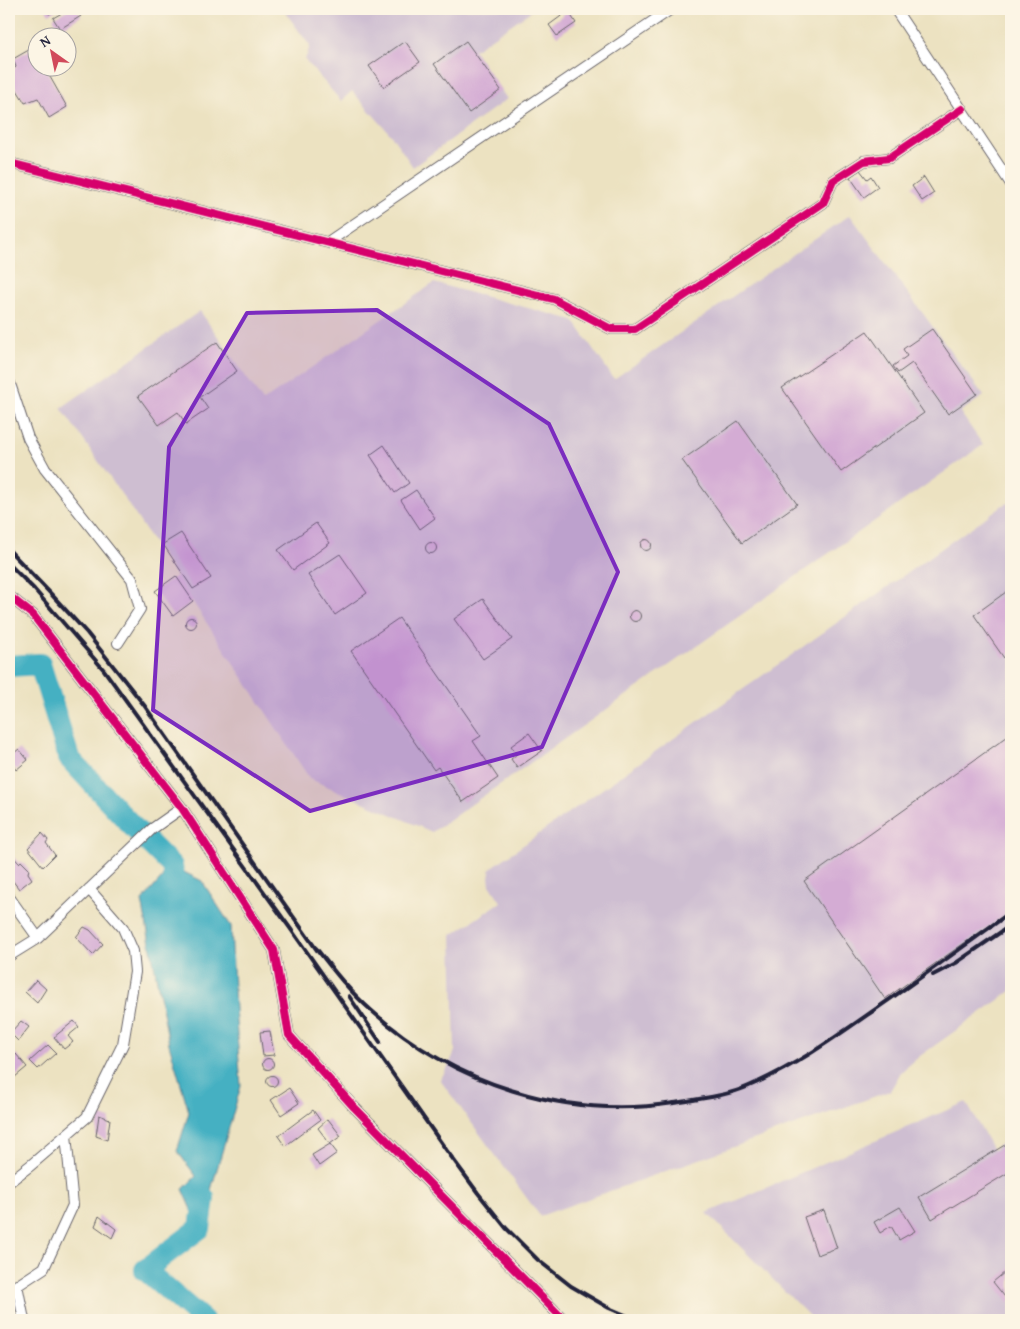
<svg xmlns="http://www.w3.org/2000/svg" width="1020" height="1329" font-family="'Gentium Book Plus',serif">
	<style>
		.industrial { fill: #cebed1 }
		.water { fill: #44b0c2; stroke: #33697e }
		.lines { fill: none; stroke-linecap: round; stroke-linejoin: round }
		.river { stroke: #44b0c2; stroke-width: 22 }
		.building { fill: #d4acd4 }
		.street-casing { stroke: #69656a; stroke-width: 12 }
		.street { stroke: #fff; stroke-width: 10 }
		.rail { stroke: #22223b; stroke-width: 4 }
		.cycleway-casing { stroke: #fcf5e5; stroke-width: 11 }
		.cycleway { stroke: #d6006c; stroke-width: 8 }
		.marked { fill: #7b2cbf; fill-opacity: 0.2; stroke: #7b2cbf; stroke-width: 4; stroke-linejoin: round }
	</style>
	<rect width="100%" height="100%" fill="#fcf5e5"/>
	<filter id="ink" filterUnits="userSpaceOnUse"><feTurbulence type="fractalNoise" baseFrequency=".02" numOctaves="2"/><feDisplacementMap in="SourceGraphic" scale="10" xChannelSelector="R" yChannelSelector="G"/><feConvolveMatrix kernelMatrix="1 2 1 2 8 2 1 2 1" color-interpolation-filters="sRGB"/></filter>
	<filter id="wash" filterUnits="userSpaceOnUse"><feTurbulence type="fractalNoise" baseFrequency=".0096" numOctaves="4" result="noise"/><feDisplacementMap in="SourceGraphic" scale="20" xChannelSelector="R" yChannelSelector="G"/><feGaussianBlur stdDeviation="1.12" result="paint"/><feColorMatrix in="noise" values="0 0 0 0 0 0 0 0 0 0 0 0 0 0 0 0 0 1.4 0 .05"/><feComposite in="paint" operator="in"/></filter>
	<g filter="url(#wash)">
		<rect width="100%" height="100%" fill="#ece2c1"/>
		<path class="industrial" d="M283,9h251l-60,41 33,49 -94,68 -22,-32 -39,-44 -11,10 -36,-41 5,-14z
			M850,215l134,181 -24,16 23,33 -551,387 -122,-53 -186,-281 -63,-90 139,-97 63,90 171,-118 139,37 41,59z
			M1011,502v489l-91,65 -19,16 -11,19 -350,125 -100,-136 9,-15 6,-14 -3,-116 49,-33 -11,-17 -1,-8 2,-9 512,-363z
			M966,1102l27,48 18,-14v182l-21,2h-177l-106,-107z"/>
		<path class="water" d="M172,866l30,15 29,45 4,82 6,78 -41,142 -17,-39 13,-13 -19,-25 12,-39 -20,-68 -27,-143z"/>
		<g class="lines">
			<path class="river" d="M9,666l31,-2 29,94 67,72 36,36 5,29
				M203,1320l-58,-50 55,-42 4,-30"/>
		</g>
		<g id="blocks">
			<path class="building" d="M46,9h12l-9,5z
				M69,9h8l4,7 -21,13 -7,-11z
				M568,11l8,12 -19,13 -8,-11z
				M58,28l5,6 -5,4h-3l-4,-5z
				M405,41l15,21 -36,25 -15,-21z
				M466,41l35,49 -32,23 -35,-49z
				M34,47l4,6v15h7l22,39 -18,11 -11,-20 -13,5 -16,-26v-4l7,-6 -3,-8z
				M860,170l7,9 4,-3 7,11 -14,10 -14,-20z
				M924,177l10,16 -12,8 -10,-15z
				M932,329l45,65 -29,20 -36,-51 -14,10 -5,-7 14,-10 -4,-7z
				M867,331l57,82 -83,59 -59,-84z
				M217,342l20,29 -37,26 8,12 -22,15 -8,-12 -19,13 -21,-29z
				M738,421l59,83 -55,39 -60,-83z
				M384,445l25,38 -14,10 -25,-38z
				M416,490l19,28 -15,11 -19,-29z
				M316,523l14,20 -37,27 -15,-20z
				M181,533l30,45 -18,11 -30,-45z
				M640.5 545a5.5 5.5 0 1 1 11 0a5.5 5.5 0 1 1-11 0Z
				M425.5 548a5.5 5.5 0 1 1 11 0a5.5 5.5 0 1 1-11 0Z
				M340,554l27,39 -32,22 -27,-40z
				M176,576l17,25 -20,15 -18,-25z
				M1006,592l5,7v54l-7,5 -30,-43z
				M483,599l29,40 -29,20 -29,-40z
				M629.5 616a5.5 5.5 0 1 1 11 0a5.5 5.5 0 1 1-11 0Z
				M185.5 623a5.5 5.5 0 1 1 11 0a5.5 5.5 0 1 1-11 0Z
				M399,618l82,118 -8,5 25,37 -35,24 -25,-35 -4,3 -83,-119z
				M529,733l13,18 -25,17 -6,-9 6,-5 -6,-8z
				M1011,734v176l-126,89 -81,-118z
				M19,749l9,11 -12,10 -7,-10v-3z
				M42,833l6,7 -2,3 9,12 -12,12 -15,-19z
				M9,852l10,11 2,-2 8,8 -1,4 4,6 -13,10 -10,-13z
				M84,927l6,3 13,14 -10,11 -17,-18z
				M36,980l10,9 -9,14 -12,-11z
				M21,1021l8,6 -11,14 -8,-8z
				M74,1021l5,6 -11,9 5,6 -9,7 -10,-12z
				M270,1031l4,24 -11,1 -3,-24z
				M48,1045l8,8 -18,16 -8,-8z
				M16,1054l11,13 -18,15v-21z
				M262.5 1064a5.5 5.5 0 1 1 11 0a5.5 5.5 0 1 1-11 0Z
				M266.5 1081a5.5 5.5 0 1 1 11 0a5.5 5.5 0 1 1-11 0Z
				M289,1088l10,15 -18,12 -10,-15z
				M313,1110l7,10 -35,26 -7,-10z
				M99,1115l11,4 -3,21 -11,-4z
				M328,1119l13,17 -11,8 -12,-16z
				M1008,1143l3,6v22l-79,48 -13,-22z
				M330,1144l7,9 -18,13 -7,-11z
				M900,1207l15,24 -16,9 -8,-14 -11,7 -6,-11z
				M824,1210l13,38 -20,7 -13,-38z
				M99,1216l17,13 -4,9 -17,-12z
				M1011,1267v33l-2,2 -16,-20z"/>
		</g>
	</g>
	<g filter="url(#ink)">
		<use href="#blocks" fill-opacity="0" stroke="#69656a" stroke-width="1"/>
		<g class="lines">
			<defs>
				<path id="street" d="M895,9l116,175
					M9,163l545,136 57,30h24l188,-126 10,-22 31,-20 25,-3 73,-49
					M328,242l343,-233
					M9,381l19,57 17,31 87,110 8,30 -22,34
					M9,596l24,19 149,193 92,142 15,85 65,72 210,213
					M9,897l29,41
					M9,956l29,-18 114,-109 30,-21
					M9,1182l22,-17 56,-48 36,-73 12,-72 -2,-21 -10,-23 -34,-39
					M17,1285l7,35
					M9,1291l35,-23 29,-63 -7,-70"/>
			</defs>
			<use href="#street" class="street-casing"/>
			<use href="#street" class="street"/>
			<path class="rail" d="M9,550l43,45 35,38 57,72 175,248
				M9,564l25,25 70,81 186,258 157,223 31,42 28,35 32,32 33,26 38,22 28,12
				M316,948c17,22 34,44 56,63 82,73 194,109 302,92 25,-4 53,-7 75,-17 45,-19 84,-47 124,-75 47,-32 92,-66 138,-99
				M933,975l23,-12 55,-38
				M349,996l31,46"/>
			<defs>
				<path id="cycleway" d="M9,163l545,136 57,30h24l188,-126 10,-22 31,-20 25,-3 73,-49
					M9,596l24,19 149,193 92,142 15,85 65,72 210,213"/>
			</defs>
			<use href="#cycleway" class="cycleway-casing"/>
			<use href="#cycleway" class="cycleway"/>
		</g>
	</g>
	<path class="marked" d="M377,310l172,114 69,148 -76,175 -232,64 -157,-101 16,-263 78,-134z"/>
	<rect width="1020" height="1329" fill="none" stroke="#fcf5e5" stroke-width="30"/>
	<g transform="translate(52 52) rotate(327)"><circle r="24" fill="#fcf5e5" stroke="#a5a1a1"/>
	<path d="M0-4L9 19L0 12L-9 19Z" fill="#d1495b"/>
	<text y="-8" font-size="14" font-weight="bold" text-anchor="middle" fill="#22223b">N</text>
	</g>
</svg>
